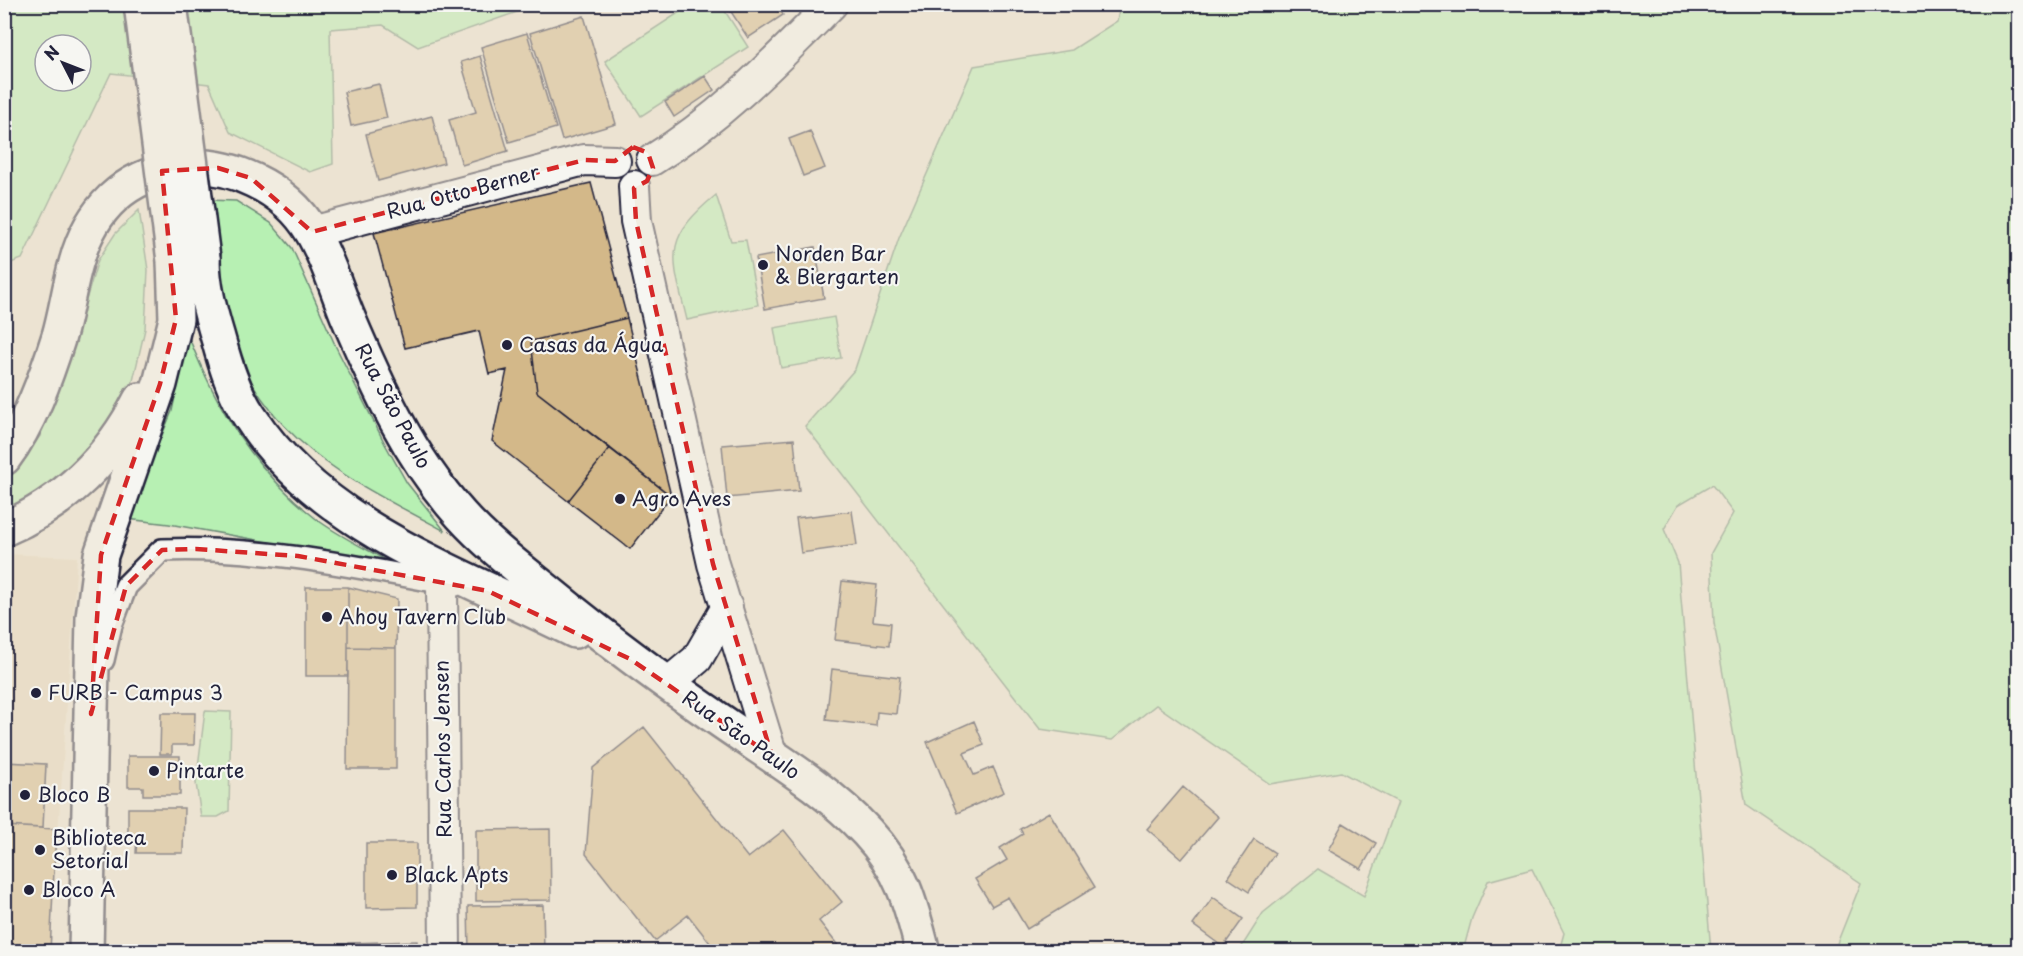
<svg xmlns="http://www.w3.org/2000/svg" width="2023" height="956" font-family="'Playpen Sans',sans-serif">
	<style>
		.built { fill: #e4d6bc }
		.green { fill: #b7f0b3; stroke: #6c8977; stroke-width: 1.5; fill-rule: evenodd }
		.building { fill: #d3b889; stroke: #22223b; stroke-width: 1.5 }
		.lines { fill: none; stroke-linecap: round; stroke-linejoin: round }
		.street-casing { stroke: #22223b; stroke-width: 26 }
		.secondary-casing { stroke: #22223b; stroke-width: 34 }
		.primary-casing { stroke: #22223b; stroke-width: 38 }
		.street { stroke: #f6f6f2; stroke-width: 21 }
		.secondary { stroke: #f6f6f2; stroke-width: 30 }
		.primary { stroke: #f6f6f2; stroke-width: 33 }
		.primary-bridge-casing { stroke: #22223b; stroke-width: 38; stroke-linecap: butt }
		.primary-bridge { stroke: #f6f6f2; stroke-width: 33 }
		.marked { fill: none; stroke: #d62828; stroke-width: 4.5; stroke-dasharray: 12 8; stroke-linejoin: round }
		.poi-dot { fill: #22223b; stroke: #f6f6f2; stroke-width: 2 }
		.labels { text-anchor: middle; stroke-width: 4.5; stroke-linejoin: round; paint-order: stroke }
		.street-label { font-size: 20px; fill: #22223b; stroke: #f6f6f2 }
		.poi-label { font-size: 20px; fill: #22223b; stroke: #f6f6f2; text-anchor: start }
	</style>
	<rect width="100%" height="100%" fill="#ece3d2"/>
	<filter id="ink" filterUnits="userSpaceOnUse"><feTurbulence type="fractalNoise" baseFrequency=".0167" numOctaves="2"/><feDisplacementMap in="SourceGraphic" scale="12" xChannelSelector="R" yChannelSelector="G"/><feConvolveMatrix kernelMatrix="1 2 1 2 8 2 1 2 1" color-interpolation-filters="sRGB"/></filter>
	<g filter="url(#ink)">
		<path class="built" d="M5,554l72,3 -27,394 -45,1z"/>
		<path class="green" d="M24,4l513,1 -119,42 -35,-22 -53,4 3,135 -23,8 -80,-40 -21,-48 -98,-11 -89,186 -17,6v-258zM45,45h36v36h-36z
			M692,4l29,1 27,42 -107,69 -36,-55z
			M1120,5h898v946h-184l27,-68 -115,-78 -32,-182 -3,-70 22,-40 -21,-28 -34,20 -14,24 14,34 33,388h-152l5,-18 -32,-64 -44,12 -16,37 -9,33h-224l24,-38 55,-44 46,27 34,-94 -57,-30 -71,12 -114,-79 -44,35 -72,-11 -235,-303 50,-57 44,-131 75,-172 98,-16 45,-29z
			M716,195l15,46 15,-1 12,65 -71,15c-15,-63 -26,-80 29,-125z
			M207,200l29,1 35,22 21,25 44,99 49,97 22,39 38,48c-111,-59 -194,-98 -226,-232 -8,-32 -8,-67 -12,-99z
			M139,210l9,60 -3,59 -12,52 -39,67 -31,34 -58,34v-35l35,-45 21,-53 37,-123 17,-26z
			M834,317l7,41 -60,10 -7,-40z
			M188,335c29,74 64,132 127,183 23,18 54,32 79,47l-225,-41 -42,-5 45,-108z
			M205,711l26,1 -2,99 -11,6h-17l-5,-34z"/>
		<path class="building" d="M726,4h51l6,11 -35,23z
			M584,16l32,108 -54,16 -32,-107z
			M527,33l29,95 -47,14 -28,-95z
			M480,56l28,95 -46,14 -13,-45 27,-8 -15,-50z
			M705,76l9,14 -40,27 -9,-15z
			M379,84l8,34 -36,8 -7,-34z
			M432,116l12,47 -66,18 -12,-47z
			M810,131l15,37 -22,8 -14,-37z
			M591,183l36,135 -96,23 6,51 73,56 -42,53 -76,-60 15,-71 -18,4 -10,-43 -74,17 -31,-115z
			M815,247l9,51 -59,11 -9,-51z
			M627,318l44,178 -134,-104 -6,-51z
			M794,439l5,52 -72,7 -5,-53z
			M610,448l61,48 -41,53 -62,-48z
			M852,511l5,34 -56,8 -5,-35z
			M842,581l35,4 -4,36 18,2 -2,23 -54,-6z
			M306,587h42v89h-42z
			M348,587l49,12 -1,49 -48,-1z
			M348,647l48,1v121h-49z
			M832,669l68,8 -4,37 -19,-2 -1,14 -50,-6z
			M161,713h34l-1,32h-22v9h-12z
			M974,721l10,24 -20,8 10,22 19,-8 11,25 -47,21 -30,-71z
			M644,727l104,131 36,-28 58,72 -23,19 24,31h-126l-29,-37 -33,26 -69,-87 7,-86z
			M128,756h52v39h-37v-8h-15z
			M4,762l42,2 -3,64 -39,-2z
			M1183,787l35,30 -36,42 -35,-30z
			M128,808h56l-1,45h-47l1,-16h-9z
			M1049,812l46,75 -68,42 -19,-32 -16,9 -17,-27 32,-19 -7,-12 23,-14 -3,-5z
			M1343,823l33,20 -15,26 -33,-19z
			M4,826l52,3 -6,123h-46z
			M550,829l1,71 -75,1v-71z
			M1254,839l21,14 -26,39 -21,-14z
			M366,843h51v64l-51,1z
			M1213,897l30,22 -20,28 -30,-22z
			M543,905l1,47h-75l-1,-46z
			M417,941v11h-69v-9z"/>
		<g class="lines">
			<defs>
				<path id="street" d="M103,660l8,-35 15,-39 36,-36c99,-4 196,17 293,35"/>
				<path id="secondary" d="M652,160c69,-42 123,-99 180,-156
					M634,186l2,35 77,343 59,192
					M312,232l272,-72 31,1
					M442,582l3,370
					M667,684l30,-25 30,-52"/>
				<path id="primary" d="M203,258c0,27 7,53 15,80 7,26 16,56 32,79 72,111 212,157 325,214
					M4,458c26,-35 42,-81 55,-122 7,-24 10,-49 17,-73 14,-52 48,-87 102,-95 50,-8 108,20 134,64 15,25 24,56 35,83 30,71 62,142 114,200 27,30 59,54 90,79 56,46 113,88 173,129 49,34 102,65 143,109 35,37 44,72 56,120
					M4,529c60,-25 107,-72 136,-129
					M86,952l7,-335 8,-62 59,-171 16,-65 -2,-58"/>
			</defs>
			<use href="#street" class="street-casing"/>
			<use href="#secondary" class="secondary-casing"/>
			<use href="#primary" class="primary-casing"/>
			<use href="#street" class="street"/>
			<use href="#secondary" class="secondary"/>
			<use href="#primary" class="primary"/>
			<defs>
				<path id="primary-bridge" d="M141,4l33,257
					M170,4l33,254"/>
			</defs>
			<use href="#primary-bridge" class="primary-bridge-casing"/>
			<use href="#primary-bridge" class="primary-bridge"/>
		</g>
	</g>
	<path d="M0 0H2023V956H0ZM633,147l15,6 5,15 -6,13 -13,7 2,33 77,343 59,192 -142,-97 -142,-68 -190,-35 -102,-7 -34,1 -36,36 -35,128 10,-159 59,-171 16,-65 -14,-148 56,-3 33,10 61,54 272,-72 31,1z" fill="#ece3d2" fill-opacity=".55" fill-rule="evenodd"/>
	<path class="marked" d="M633,147l15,6 5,15 -6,13 -13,7 2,33 77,343 59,192 -142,-97 -142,-68 -190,-35 -102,-7 -34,1 -36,36 -35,128 10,-159 59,-171 16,-65 -14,-148 56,-3 33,10 61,54 272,-72 31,1z"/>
	<g class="poi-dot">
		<circle cx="763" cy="265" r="6"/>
		<circle cx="507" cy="345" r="6"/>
		<circle cx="620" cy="499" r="6"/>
		<circle cx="327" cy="617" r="6"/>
		<circle cx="36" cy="693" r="6"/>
		<circle cx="154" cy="771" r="6"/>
		<circle cx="25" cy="795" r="6"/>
		<circle cx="40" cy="850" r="6"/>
		<circle cx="392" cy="875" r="6"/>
		<circle cx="29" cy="890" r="6"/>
	</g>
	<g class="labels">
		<g class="street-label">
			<text transform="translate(463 192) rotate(-15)" y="7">Rua Otto Berner</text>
			<text transform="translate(393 406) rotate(62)" y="7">Rua São Paulo</text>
			<text transform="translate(741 735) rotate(35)" y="7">Rua São Paulo</text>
			<text transform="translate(443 749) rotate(-91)" y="7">Rua Carlos Jensen</text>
		</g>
		<g class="poi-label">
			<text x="775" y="261">Norden Bar<tspan x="775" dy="23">&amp; Biergarten</tspan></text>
			<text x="519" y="352">Casas da Água</text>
			<text x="632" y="506">Agro Aves</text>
			<text x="339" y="624">Ahoy Tavern Club</text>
			<text x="48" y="700">FURB - Campus 3</text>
			<text x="166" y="778">Pintarte</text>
			<text x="37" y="802">Bloco B</text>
			<text x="52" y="845">Biblioteca<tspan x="52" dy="23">Setorial</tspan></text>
			<text x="404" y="882">Black Apts</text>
			<text x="41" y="897">Bloco A</text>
		</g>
	</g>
	<rect width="2023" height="956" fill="none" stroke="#f6f6f2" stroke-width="24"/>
	<rect x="12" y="12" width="1999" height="932" fill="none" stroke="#22223b" stroke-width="2" filter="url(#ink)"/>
	<g transform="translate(63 63) rotate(312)"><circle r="28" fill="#f6f6f2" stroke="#a1a1a9" stroke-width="1.5"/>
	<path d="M0-4.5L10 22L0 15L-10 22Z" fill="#22223b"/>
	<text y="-9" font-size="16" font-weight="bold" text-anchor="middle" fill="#22223b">N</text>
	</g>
</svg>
